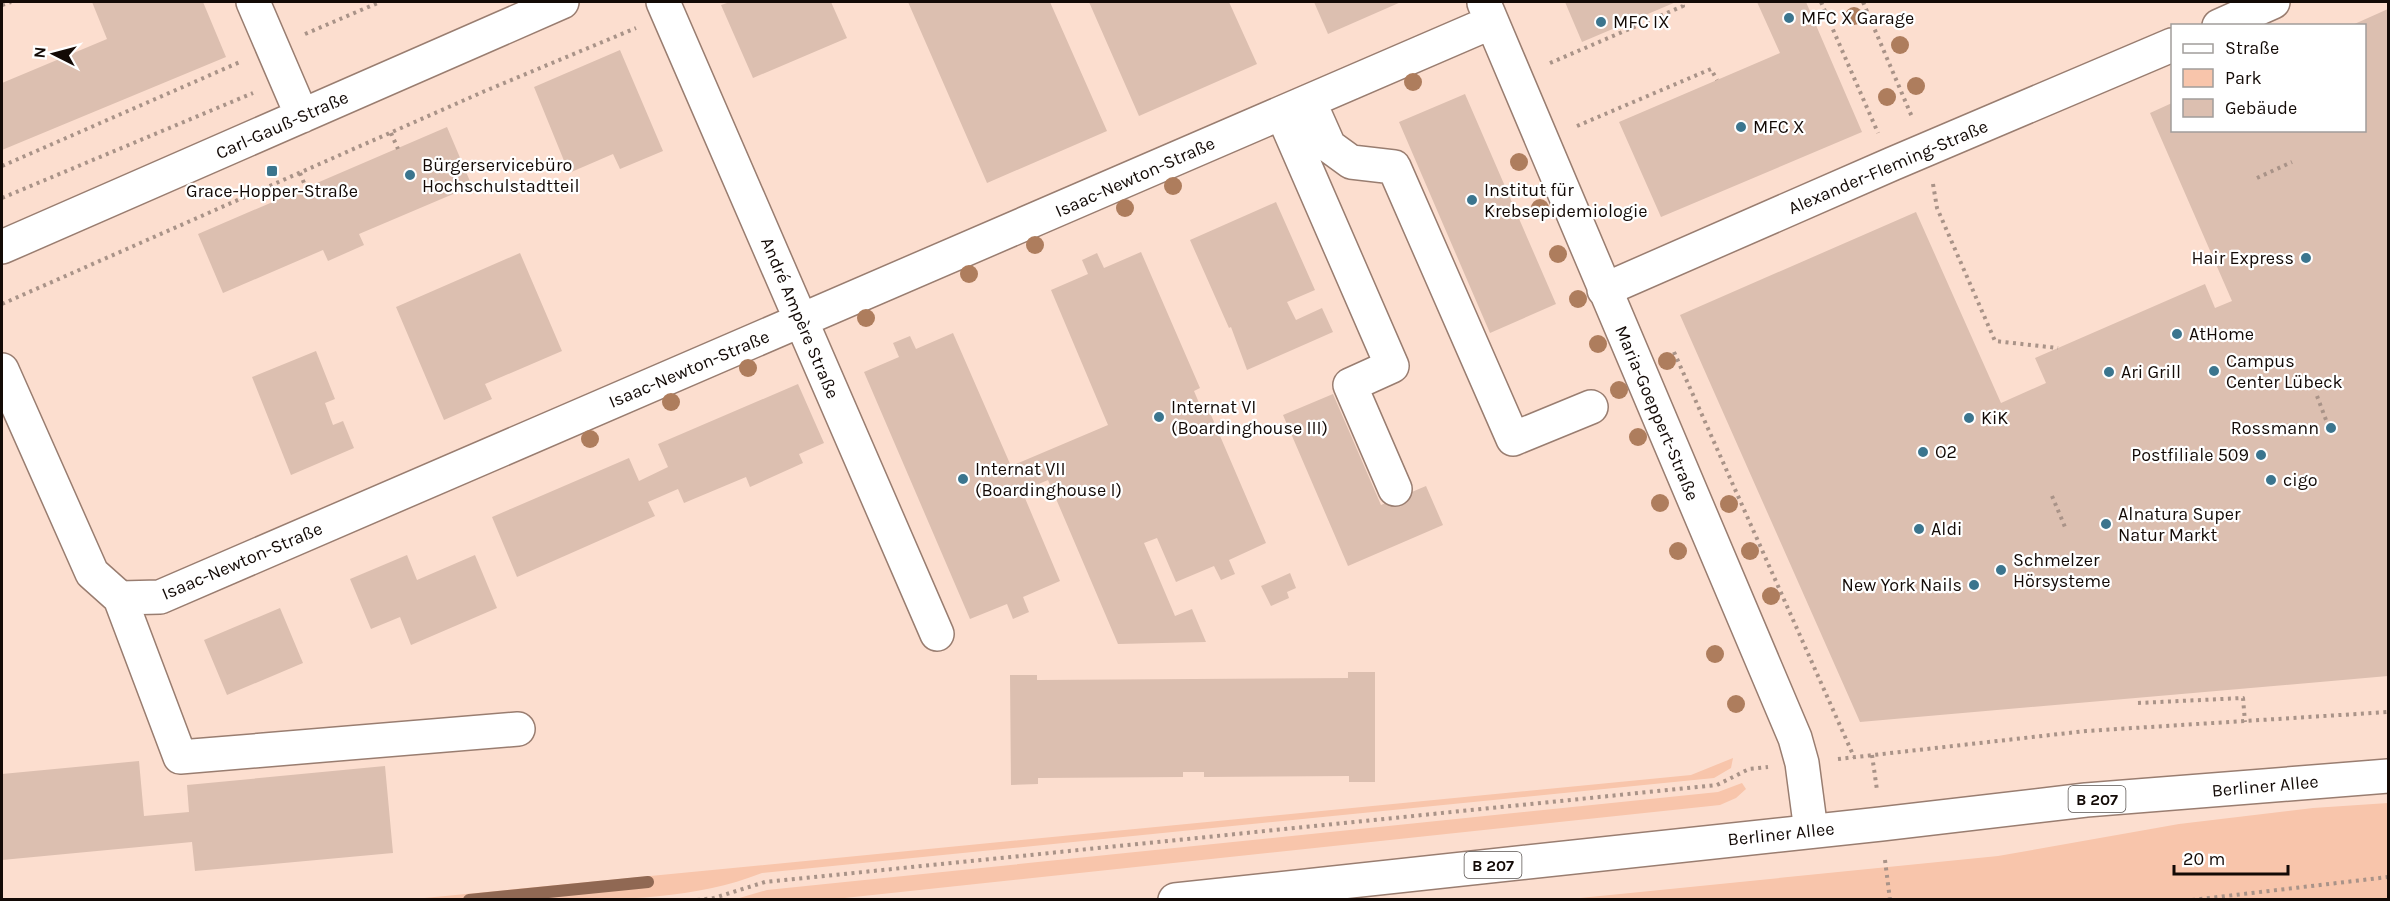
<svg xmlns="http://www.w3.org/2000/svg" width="2390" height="901" font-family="Karla,sans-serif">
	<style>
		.green { fill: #f8c5ab }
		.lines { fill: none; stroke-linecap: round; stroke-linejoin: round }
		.stream { stroke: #906853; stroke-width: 12 }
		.building { fill: #dcbfb0 }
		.minor-casing { stroke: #997d70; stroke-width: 36 }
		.major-casing { stroke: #997d70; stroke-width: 36 }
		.path { stroke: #a99388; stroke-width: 4; stroke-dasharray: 3 4.5; stroke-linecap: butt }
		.minor { stroke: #fff; stroke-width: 33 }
		.major { stroke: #fff; stroke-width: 33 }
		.tree { fill: #ae7d5d }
		.poi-dot { fill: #3b758e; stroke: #fff; stroke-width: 2 }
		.labels { text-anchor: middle; stroke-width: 4.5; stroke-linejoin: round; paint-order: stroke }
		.shield { fill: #fff; stroke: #5a5451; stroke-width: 1.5 }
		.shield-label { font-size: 16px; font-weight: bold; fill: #130a06 }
		.poi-label { font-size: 18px; fill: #130a06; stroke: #fff; text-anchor: start }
		.street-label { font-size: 18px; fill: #130a06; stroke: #fff }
	</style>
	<rect width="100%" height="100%" fill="#fcdecf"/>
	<path class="green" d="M1733,758l-2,10 -17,10 -952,95c-66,26 -141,27 -211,27 -46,0 -91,0 -137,-1l1277,-124z
		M1742,783l4,6 -10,9 -16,7 -885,94h-99l31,-9 951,-98z
		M2388,803v96h-818l428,-43 181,-32 134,-16z"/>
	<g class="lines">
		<path class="stream" d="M469,900l179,-18"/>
	</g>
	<path class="building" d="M92,2h111l23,55 -224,93v-67l105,-44z
		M730,2h101l16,36 -94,40 -32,-73z
		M908,2h142l57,129 -120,52z
		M1089,2h140l28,62 -118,52z
		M1314,2h87l-73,32z
		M1565,2h111l-94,40z
		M1757,2h49l56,130 -201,85 -42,-95 161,-69z
		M2388,9v667l-528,46 -180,-407 236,-103 85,191 45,-20 -11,-25 23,-10 147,-64 10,24 17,-7 -82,-188 22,-10v27h192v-104h-14z
		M620,50l43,101 -43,18 -7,-15 -44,19 -35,-86z
		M1465,94l91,210 -66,29 -91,-211z
		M447,127l25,59 -113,48 5,11 -36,16 -5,-11 -100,43 -25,-59z
		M1276,202l39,88 -28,12 9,18 26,-12 11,24 -86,38 -16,-43 -2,1 -39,-88z
		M1141,252l59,136 -6,3 8,19 6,-2 58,135 -37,17 6,14 -14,6 -7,-14 -38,16 -19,-44 -13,5 31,73 17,-7 14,33 -88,2 -70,-164 -26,11 38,90 -37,16 6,15 -16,7 -6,-15 -37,15 -106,-247 35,-15 -6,-14 17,-7 6,13 37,-16 58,133 97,-41 -57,-135 37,-16 -6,-14 15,-7 7,15z
		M520,253l42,98 -77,33 7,15 -48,21 -48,-113z
		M316,351l19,48 -10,4 8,22 10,-4 11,27 -63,27 -39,-98z
		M798,384l26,59 -25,11 4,9 -53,24 -4,-10 -62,26 -6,-14 -30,13 7,14 -138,61 -25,-60 137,-59 10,23 29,-14 -10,-23z
		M1333,394l48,111 45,-19 17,39 -95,41 -65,-151z
		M407,555l10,25 58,-25 22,53 -86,37 -11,-28 -29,12 -21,-50z
		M1290,573l6,15 -9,4 2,6 -18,8 -10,-20z
		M280,608l23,55 -76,32 -23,-55z
		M1348,672h27v110h-26v-6l-145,1v-5h-21v5l-145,1v6l-27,1 -1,-110h27v5l311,-2z
		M139,761l5,55 45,-4 -2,-27 198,-19 8,87 -198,18 -3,-29 -190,18v-86z"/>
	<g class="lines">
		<defs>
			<path id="minor" d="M253,2l49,114
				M663,2l274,632
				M1484,3l311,735 7,25 9,68
				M2219,26l54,-24
				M1309,101l20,45 22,16 43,5 119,272 78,-32
				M1282,113l110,253 -42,19 45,104
				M2,247l560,-245
				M1604,290l288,-126 280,-119
				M2,370l90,203 28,25 40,-1 1332,-575
				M120,598l60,159 338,-28"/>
			<path id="major" d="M1175,900l706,-76 205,-24 302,-24"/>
		</defs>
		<use href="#minor" class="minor-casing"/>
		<use href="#major" class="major-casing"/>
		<path class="path" d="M1821,2l57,131
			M1863,2l49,115
			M2,5l9,-3
			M305,34l75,-32
			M1550,63l133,-57 -2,-4
			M1577,126l134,-57 6,11
			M391,133l7,16
			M2,166l238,-104
			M300,173l6,15
			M2257,178l35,-16
			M1933,184l4,24 58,133 63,7
			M2,198l251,-105
			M2,304l483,-213 151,-63
			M1674,352l180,405
			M2317,396l9,24
			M2052,496l13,31
			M2138,703l105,-5 2,24
			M1872,755l5,35
			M1838,759l248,-28 302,-19
			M1885,860l5,40
			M697,900l17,-2 51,-16 952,-97 32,-16 19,-2
			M2192,900l196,-23"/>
		<use href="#minor" class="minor"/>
		<use href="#major" class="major"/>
	</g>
	<g class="tree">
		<circle cx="1854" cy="16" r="9"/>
		<circle cx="1900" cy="45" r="9"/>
		<circle cx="1413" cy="82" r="9"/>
		<circle cx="1916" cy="86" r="9"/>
		<circle cx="1887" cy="97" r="9"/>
		<circle cx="1519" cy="162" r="9"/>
		<circle cx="1173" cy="186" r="9"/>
		<circle cx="1125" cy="208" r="9"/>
		<circle cx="1540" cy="208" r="9"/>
		<circle cx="1035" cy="245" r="9"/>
		<circle cx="1558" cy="254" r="9"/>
		<circle cx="969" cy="274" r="9"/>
		<circle cx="1578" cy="299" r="9"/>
		<circle cx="866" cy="318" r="9"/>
		<circle cx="1598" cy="344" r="9"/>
		<circle cx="1667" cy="361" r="9"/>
		<circle cx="748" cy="368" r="9"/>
		<circle cx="1619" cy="390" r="9"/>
		<circle cx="671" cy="402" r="9"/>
		<circle cx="1638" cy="437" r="9"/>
		<circle cx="590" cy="439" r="9"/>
		<circle cx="1660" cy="503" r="9"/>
		<circle cx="1729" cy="504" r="9"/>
		<circle cx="1678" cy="551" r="9"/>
		<circle cx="1750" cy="551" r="9"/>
		<circle cx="1771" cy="596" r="9"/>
		<circle cx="1715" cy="654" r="9"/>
		<circle cx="1736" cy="704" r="9"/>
	</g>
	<g class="poi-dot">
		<circle cx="1789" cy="18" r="6"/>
		<circle cx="1601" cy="22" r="6"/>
		<circle cx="1741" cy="127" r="6"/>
		<rect x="266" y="165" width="12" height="12" rx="3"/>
		<circle cx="410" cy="175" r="6"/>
		<circle cx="1472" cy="200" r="6"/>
		<circle cx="2306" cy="258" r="6"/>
		<circle cx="2177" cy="334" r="6"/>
		<circle cx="2214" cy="371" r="6"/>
		<circle cx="2109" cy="372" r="6"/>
		<circle cx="1159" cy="417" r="6"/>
		<circle cx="1969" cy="418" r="6"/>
		<circle cx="2331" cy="428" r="6"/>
		<circle cx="1923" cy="452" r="6"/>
		<circle cx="2261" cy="455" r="6"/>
		<circle cx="963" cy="479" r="6"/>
		<circle cx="2271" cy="480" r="6"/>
		<circle cx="2106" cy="524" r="6"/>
		<circle cx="1919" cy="529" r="6"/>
		<circle cx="2001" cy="570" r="6"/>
		<circle cx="1974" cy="585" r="6"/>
	</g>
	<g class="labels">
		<g class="shield">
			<rect x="2068.5" y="786" width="57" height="26" rx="4.5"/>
			<rect x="1464.5" y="852" width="57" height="26" rx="4.5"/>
		</g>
		<g class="shield-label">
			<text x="2097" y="805">B 207</text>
			<text x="1493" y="871">B 207</text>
		</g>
		<g class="poi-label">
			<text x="1801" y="24">MFC X Garage</text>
			<text x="1613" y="28">MFC IX</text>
			<text x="1753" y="133">MFC X</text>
			<text x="422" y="171">Bürgerservicebüro<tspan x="422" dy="21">Hochschulstadtteil</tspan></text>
			<text x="1484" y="196">Institut für<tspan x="1484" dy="21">Krebsepidemiologie</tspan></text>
			<text x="272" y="197" text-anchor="middle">Grace-Hopper-Straße</text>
			<text x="2294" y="264" text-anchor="end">Hair Express</text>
			<text x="2189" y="340">AtHome</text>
			<text x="2226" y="367">Campus<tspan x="2226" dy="21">Center Lübeck</tspan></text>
			<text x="2121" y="378">Ari Grill</text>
			<text x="1171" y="413">Internat VI<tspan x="1171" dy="21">(Boardinghouse III)</tspan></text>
			<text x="1981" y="424">KiK</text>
			<text x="2319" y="434" text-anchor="end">Rossmann</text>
			<text x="1935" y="458">O2</text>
			<text x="2249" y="461" text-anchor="end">Postfiliale 509</text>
			<text x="975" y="475">Internat VII<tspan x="975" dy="21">(Boardinghouse I)</tspan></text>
			<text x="2283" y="486">cigo</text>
			<text x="2118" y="520">Alnatura Super<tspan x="2118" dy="21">Natur Markt</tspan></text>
			<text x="1931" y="535">Aldi</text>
			<text x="2013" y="566">Schmelzer<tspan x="2013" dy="21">Hörsysteme</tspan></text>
			<text x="1962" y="591" text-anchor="end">New York Nails</text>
		</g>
		<g class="street-label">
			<text transform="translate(282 125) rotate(-24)" y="6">Carl-Gauß-Straße</text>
			<text transform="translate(1888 167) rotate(-23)" y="6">Alexander-Fleming-Straße</text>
			<text transform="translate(1135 177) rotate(-24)" y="6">Isaac-Newton-Straße</text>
			<text transform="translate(800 318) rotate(67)" y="6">André Ampère Straße</text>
			<text transform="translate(689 369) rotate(-23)" y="6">Isaac-Newton-Straße</text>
			<text transform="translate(1657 413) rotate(67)" y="6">Maria-Goeppert-Straße</text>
			<text transform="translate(242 561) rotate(-23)" y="6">Isaac-Newton-Straße</text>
			<text transform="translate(2265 786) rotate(-5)" y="6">Berliner Allee</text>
			<text transform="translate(1781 834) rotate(-6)" y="6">Berliner Allee</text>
		</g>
	</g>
	<rect width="2390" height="901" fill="none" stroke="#130a06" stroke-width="6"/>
	<rect x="2171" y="24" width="195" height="108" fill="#ffffff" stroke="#a19d9b" stroke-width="1.5"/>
	<rect x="2183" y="44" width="30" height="9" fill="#ffffff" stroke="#a19d9b" stroke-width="1.5"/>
	<text x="2225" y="54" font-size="18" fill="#130a06">Straße</text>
	<rect x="2183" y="69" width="30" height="18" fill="#f8c5ab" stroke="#a19d9b" stroke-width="1.5"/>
	<text x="2225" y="84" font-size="18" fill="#130a06">Park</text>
	<rect x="2183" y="99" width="30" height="18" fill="#dcbfb0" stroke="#a19d9b" stroke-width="1.5"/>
	<text x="2225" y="114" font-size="18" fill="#130a06">Gebäude</text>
	<g transform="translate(54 54) rotate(276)" stroke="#ffffff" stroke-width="4.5" paint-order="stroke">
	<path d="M0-4.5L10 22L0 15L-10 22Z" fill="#130a06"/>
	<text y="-9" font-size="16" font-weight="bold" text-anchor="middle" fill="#130a06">N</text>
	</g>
	<path d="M2174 865v9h114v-9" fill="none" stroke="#130a06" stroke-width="3"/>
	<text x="2183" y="865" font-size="18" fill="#130a06" stroke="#ffffff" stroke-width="4.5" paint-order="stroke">20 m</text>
</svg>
